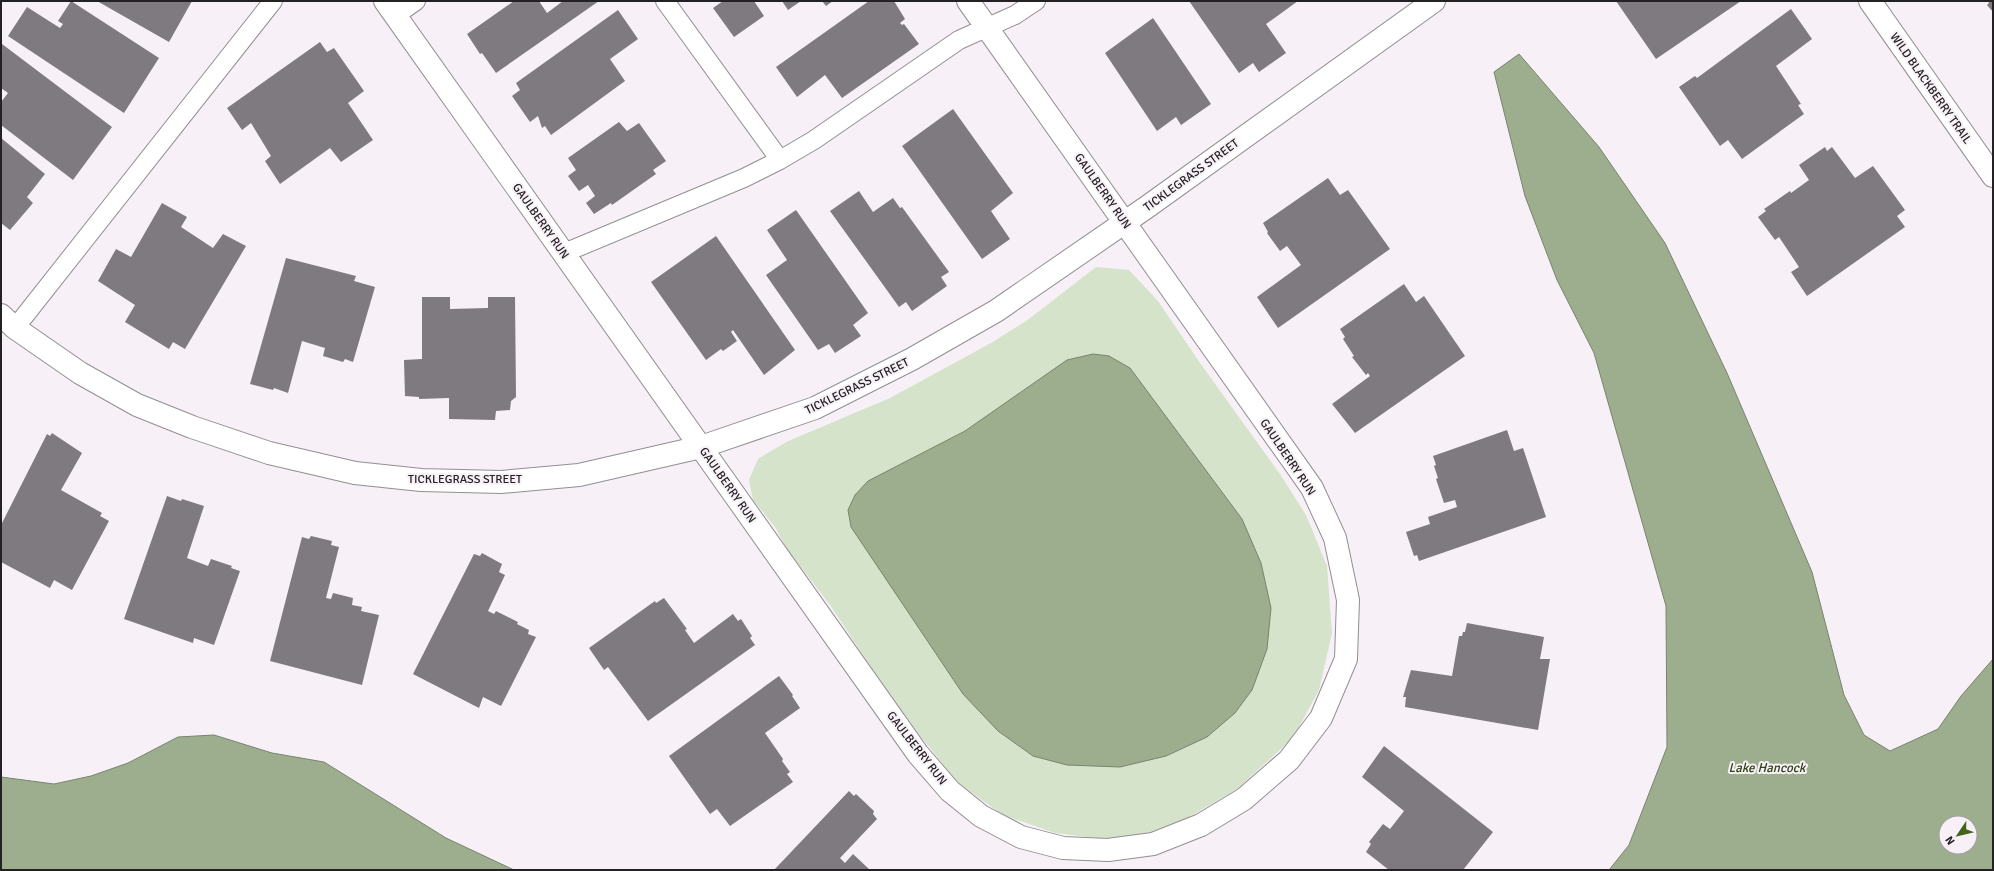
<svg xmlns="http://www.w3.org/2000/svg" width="1994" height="871" font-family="Signika,sans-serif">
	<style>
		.green { fill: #d4e3c9 }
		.water { fill: #9dae8f; stroke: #78846f; fill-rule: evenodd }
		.building { fill: #7f7a7f }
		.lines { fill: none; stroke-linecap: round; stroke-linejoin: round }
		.lane-casing { stroke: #938e93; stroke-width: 20 }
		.street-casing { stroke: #938e93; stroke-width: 24 }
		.lane { stroke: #fff; stroke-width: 18 }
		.street { stroke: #fff; stroke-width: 22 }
		.labels { text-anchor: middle; stroke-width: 4; stroke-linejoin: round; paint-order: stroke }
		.street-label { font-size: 12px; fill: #232124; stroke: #f7f1f7 }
		.water-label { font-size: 13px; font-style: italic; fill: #2d4313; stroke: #f7f1f7 }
	</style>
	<rect width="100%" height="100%" fill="#f7f1f7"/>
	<path class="green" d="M1096,267l33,3 29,31 42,62 80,111 26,41 21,51 5,67 -13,57 -26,48 -56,51 -53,31 -40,14 -40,5 -49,-6 -52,-18 -45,-32 -39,-49 -48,-67 -41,-62 -43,-56 -12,-22 -22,-27 -4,-20 9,-21 28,-17 104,-44 101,-55 38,-24z"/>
	<path class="water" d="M1519,54l80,93 66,96 62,130 85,199 32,123 20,40 26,16 48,-22 23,-33 32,-37v211h-384l20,-25 38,-98 -1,-141 -72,-253 -37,-73 -32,-84 -31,-124zM1946,823h24v24h-24z
		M1093,354l16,2 21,12 112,151 19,44 10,45 -4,41 -15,41 -17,23 -28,24 -41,19 -46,11 -53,-2 -34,-9 -35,-25 -35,-37 -112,-167 -3,-17 7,-15 13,-14 97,-50 102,-71z
		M214,735l58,18 52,9 122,76 68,32h-513v-93l53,7 37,-8 37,-13 50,-26z"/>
	<path class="building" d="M71,1l88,57 -35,55 -116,-77 19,-29 33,21 3,-4 -5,-3z
		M97,1h95l-23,41z
		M514,1h25l8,12 16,-12h36l-103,72 -14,-20 -2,1 -13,-20z
		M723,1h31l10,15 -30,21 -21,-29z
		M782,1h19l-13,9z
		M822,1h11l-7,5z
		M869,1h25l11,18 -5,4 2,2 2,-1 15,20 -77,54 -17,-23 -28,22 -21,-30z
		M1189,1h109l-32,23 20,29 -27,19 -6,-9 -14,10z
		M1616,1h125l-85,58z
		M1988,1h5v11l-6,-7 2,-2z
		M1791,9l21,30 -36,27 25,38 -3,1 6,9 -62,45 -14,-19 -8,6 -41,-59 16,-11 2,2z
		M618,10l20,29 -28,20 15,22 -74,54 -6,-9 -3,2 -4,-12 -8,6 -18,-26 8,-6 -4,-7z
		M1153,18l58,86 -30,21 -5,-8 -19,14 -52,-78z
		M320,42l7,10 7,-4 30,43 -16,12 25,37 -32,22 -11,-14 -50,36 -15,-23 6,-5 -20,-33 -9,7 -15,-22z
		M2,44l110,83 -39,53 -72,-55v-23l7,-9 -7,-5z
		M953,109l60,84 -22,18 19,28 -28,20 -80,-113z
		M619,122l8,9 12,-8 27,38 -13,9 3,4 -44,31 -1,-2 -17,11 -8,-11 9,-7 -7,-11 -9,6 -11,-15 8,-6 -8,-12z
		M1,138l44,36 -18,23 6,6 -23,27 -9,-7z
		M1825,147l2,4 5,-4 23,31 18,-12 32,44 -8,6 8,11 -98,69 -16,-24 8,-5 -20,-30 -4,3 -17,-23 8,-6 -2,-2 26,-18 1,2 18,-13 -10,-15z
		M1328,178l12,17 8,-5 42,59 -112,79 -21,-31 44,-32 -14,-19 -7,5 -13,-18 1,-1 -5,-9z
		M859,191l14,21 20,-14 7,10 2,-1 47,65 -8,5 6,9 -35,25 -6,-9 -7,5 -69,-96z
		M162,203l25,14 -6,10 32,21 10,-14 23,12 -61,103 -12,-7 -4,7 -44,-27 10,-17 -37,-24 18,-32 15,8z
		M796,210l72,103 -15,12 8,11 -26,17 -6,-9 -11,6 -52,-75 21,-15 -20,-30z
		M716,236l79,114 -31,25 -31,-45 -2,2 6,9 -14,10 -2,-2 -15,11 -55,-78z
		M286,258l70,18 -2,5 21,6 -22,75 -8,-3 -2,3 -20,-6 2,-8 -23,-7 -14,52 -14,-5 -1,2 -23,-6z
		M1404,284l12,18 8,-6 41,60 -110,77 -23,-29 38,-28 -2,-3 -2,2 -14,-18 2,-1 -11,-17 2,-2 -5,-8z
		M422,297h28v12l38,-1v-11h27l1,100 -5,4 -1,9 -14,1 -1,9 -46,-1v-21l-30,1v-2l-14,-1 -1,-36 18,-1z
		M1507,430l7,21 9,-3 23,69 -127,44 -2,-6 -3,1 -8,-24 24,-8 -2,-7 29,-10 -2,-7 -11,3 -8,-24 2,-1 -4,-12 2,-1 -3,-9z
		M52,433l30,20 -21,37 41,23 -2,3 9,5 -37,69 -18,-10 -4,8 -49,-26v-37l46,-91 3,2z
		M167,496l14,5 1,-2 22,7 -17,52 21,8 3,-7 21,7 -1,2 9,3 -26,74 -20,-7 -1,5 -69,-24z
		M311,536l21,5 -1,4 8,2 -13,51 5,1 2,-6 20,5 -1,7 10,2 -1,4 18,4 -17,70 -92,-24 32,-124 7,2z
		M482,553l20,11 -3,8 6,3 -17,36 6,3 2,-3 22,11 -1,2 12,6 -1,4 8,3 -35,69 -18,-9 -4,11 -66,-34 61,-120 6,2z
		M664,598l23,31 -2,1 9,13 39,-29 5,7 3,-2 11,17 -2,2 5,7 -107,76 -40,-54 -4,3 -15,-22 66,-47 1,2z
		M1467,623l77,14 -4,22h10l-12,71 -133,-23 1,-10h-3l8,-27 41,6 7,-40h3l1,-4h2z
		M779,676l14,19 -1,1 8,12 -35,25 18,26 -1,2 8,11 -3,2 6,8 -63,44 -13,-17 -7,5 -41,-58z
		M1384,746l109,86 -30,38h-74l-23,-18 5,-8 -2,-2 14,-18 7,5 14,-18 -42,-34z
		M849,791l5,5 2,-2 18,17 -1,3 4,5 -37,39 5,5 8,-9 17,16h-96z"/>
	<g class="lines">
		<defs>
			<path id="lane" d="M665,1l115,159
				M396,15l20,-14
				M564,253l180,-75 36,-18 34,-20 145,-100 56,-25 21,-14
				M15,328l258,-327"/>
			<path id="street" d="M385,1l533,753 32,37 31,25 40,21 42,11 45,2 45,-6 48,-19 43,-26 45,-39 32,-42 25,-59 2,-59 -13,-62 -23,-50 -344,-487
				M1870,1l123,175
				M1,315l14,13 65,45 57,32 55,22 77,26 86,20 66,7 80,2 78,-7 122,-28 114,-39 97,-49 84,-48 151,-104 287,-206"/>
		</defs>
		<use href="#lane" class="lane-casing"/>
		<use href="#street" class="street-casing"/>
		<use href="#lane" class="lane"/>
		<use href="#street" class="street"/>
	</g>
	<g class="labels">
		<g class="street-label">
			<text transform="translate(1931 88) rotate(55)" y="4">WILD BLACKBERRY TRAIL</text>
			<text transform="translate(1191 175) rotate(-36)" y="4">TICKLEGRASS STREET</text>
			<text transform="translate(1103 191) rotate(55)" y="4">GAULBERRY RUN</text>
			<text transform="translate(541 221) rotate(55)" y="4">GAULBERRY RUN</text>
			<text transform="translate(857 386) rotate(-26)" y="4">TICKLEGRASS STREET</text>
			<text transform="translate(1288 457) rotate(56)" y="4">GAULBERRY RUN</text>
			<text x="465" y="483">TICKLEGRASS STREET</text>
			<text transform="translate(728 485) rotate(55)" y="4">GAULBERRY RUN</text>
			<text transform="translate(917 748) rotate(52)" y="4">GAULBERRY RUN</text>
		</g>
		<g class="water-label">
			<text x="1767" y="772">Lake Hancock</text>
		</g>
	</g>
	<rect width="1994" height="871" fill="none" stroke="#232124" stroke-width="4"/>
	<g transform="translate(1958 835) rotate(235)"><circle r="19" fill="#f7f1f7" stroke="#a29ea3"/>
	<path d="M0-3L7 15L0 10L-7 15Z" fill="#43641a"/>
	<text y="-6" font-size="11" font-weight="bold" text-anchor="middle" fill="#232124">N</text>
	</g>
</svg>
